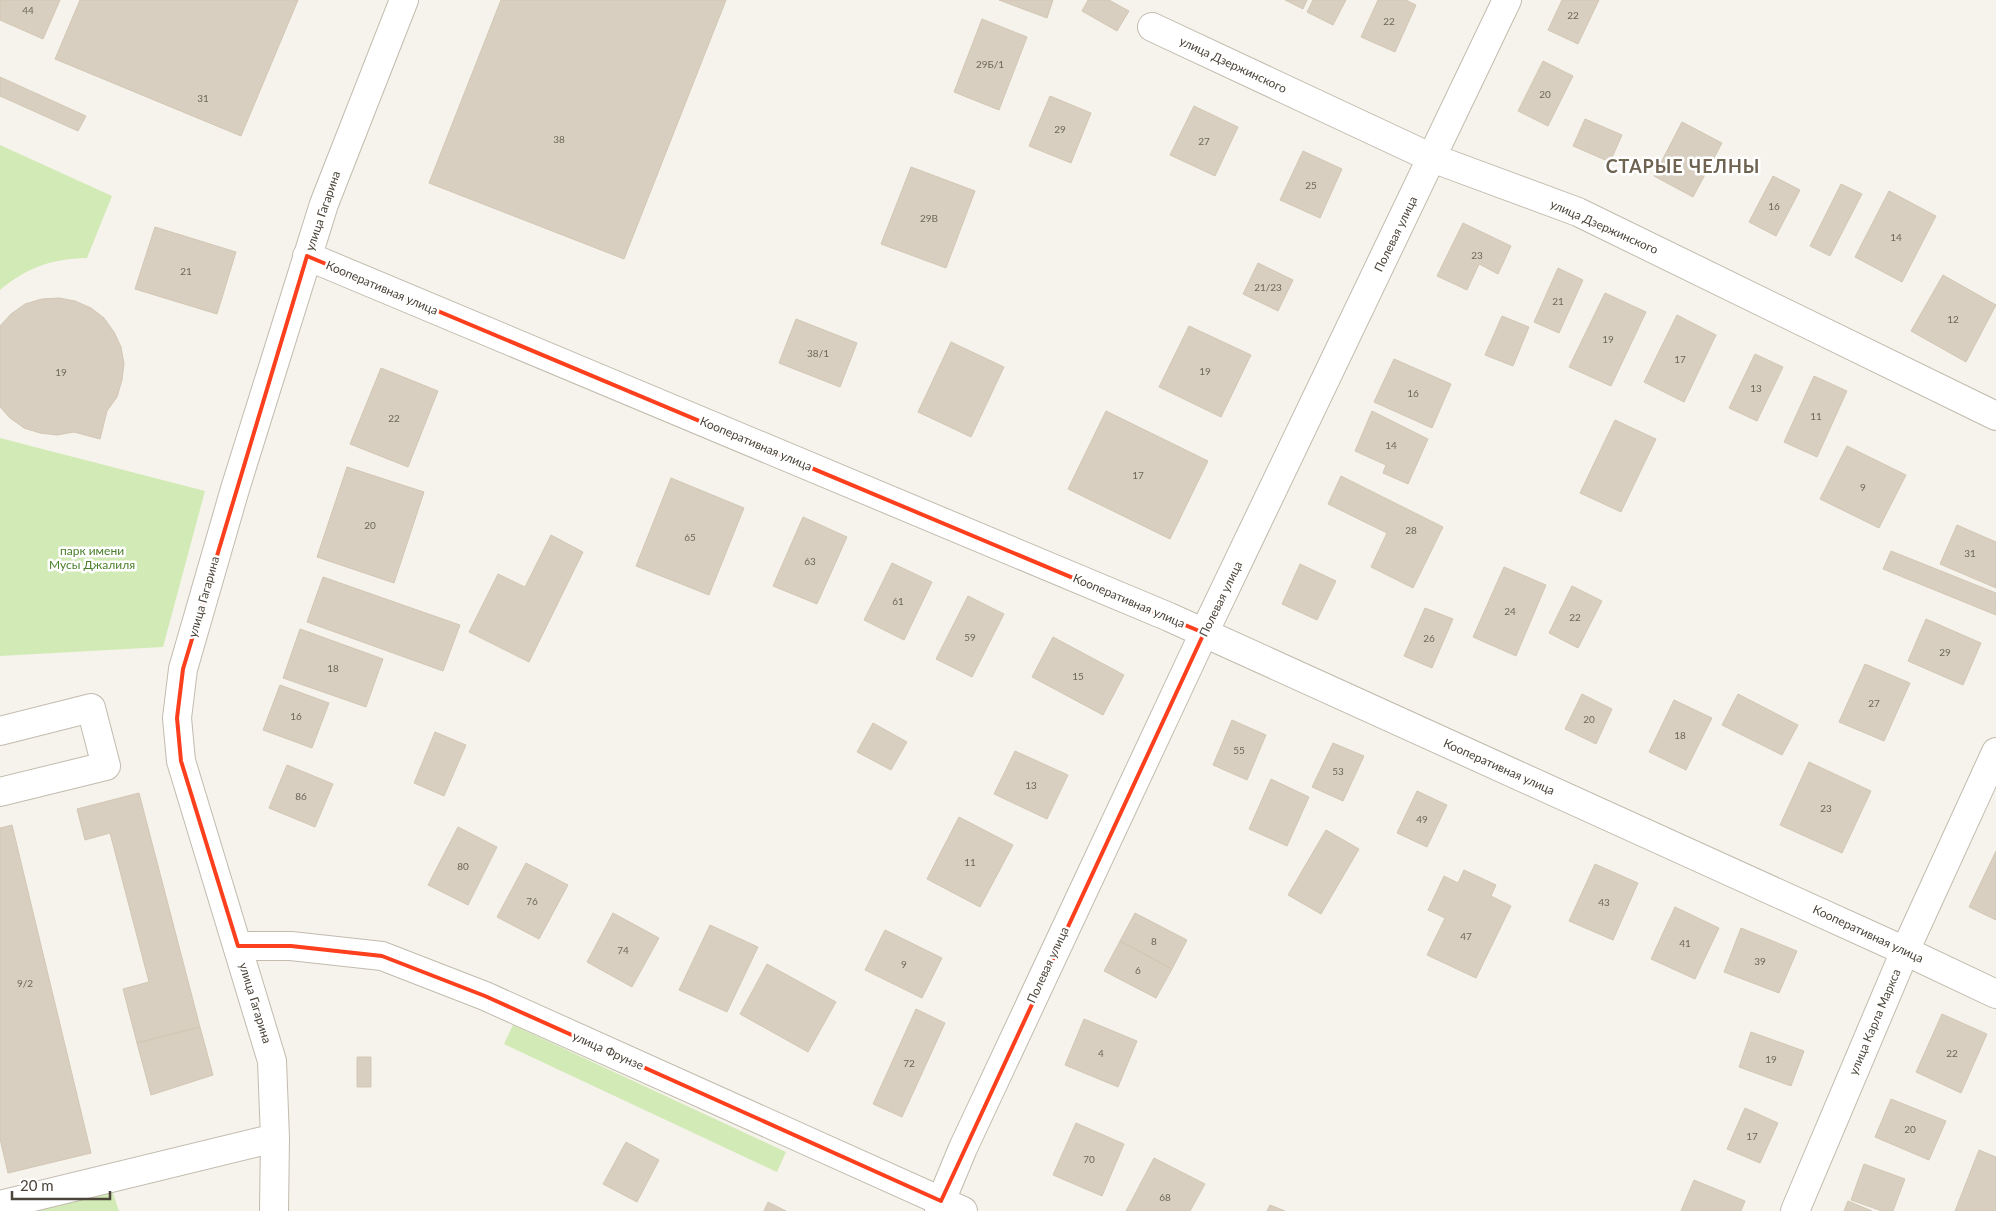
<svg xmlns="http://www.w3.org/2000/svg" width="1996" height="1211" font-family="Lato,sans-serif">
	<style>
		.green { fill: #d2eab5 }
		.building { fill: #d8cfc1; stroke: #d3c7b4 }
		.lines { fill: none; stroke-linecap: round; stroke-linejoin: round }
		.minor-casing { stroke: #c2bbae; stroke-width: 30 }
		.minor { stroke: #fff; stroke-width: 28 }
		.marked { fill: none; stroke: #fc3f1d; stroke-width: 4; stroke-linejoin: round }
		.labels { text-anchor: middle; stroke-width: 5; stroke-linejoin: round; paint-order: stroke }
		.number-label { font-size: 10px; fill: #6e675b }
		.street-label { font-size: 12px; fill: #4b4439; stroke: #fff }
		.park-label { font-size: 12px; fill: #4a7f2a; stroke: #fff }
		.district-label { font-size: 18px; font-weight: bold; letter-spacing: 1px; fill: #6e6250; stroke: #fff }
	</style>
	<rect width="100%" height="100%" fill="#f6f3ec"/>
	<path class="green" d="M0,145l112,51 -25,62c-36,1 -59,9 -87,32z
		M0,438l205,53 -42,156 -163,9z
		M513,1025l273,127 -9,20 -273,-128z
		M111,1187l8,24h-106z"/>
	<path class="building" d="M0,0h60l-17,39 -43,-19z
		M80,0h218l-57,136 -186,-77z
		M501,0h225l-102,259 -195,-76z
		M999,0h54l-6,18z
		M1088,0h21l20,11 -12,20 -35,-20z
		M1285,0h22l-4,9z
		M1313,0h33l-13,25 -26,-13z
		M1378,0h28l10,5 -21,47 -34,-15z
		M1562,0h37l-21,44 -30,-14z
		M982,19l45,18 -28,73 -45,-18z
		M1543,61l30,15 -25,50 -30,-15z
		M0,77l86,39 -8,15 -78,-35z
		M1050,96l41,17 -20,50 -42,-17z
		M1194,106l44,21 -23,49 -45,-21z
		M1585,119l37,16 -12,27 -37,-16z
		M1682,122l40,21 -29,54 -39,-21z
		M1303,151l39,18 -22,49 -40,-18z
		M911,167l64,24 -29,77 -65,-24z
		M1773,176l27,14 -24,46 -27,-14z
		M1841,184l21,10 -32,62 -20,-10z
		M1889,191l47,25 -34,66 -47,-25z
		M1463,223l48,23 -13,28 -19,-10 -12,26 -30,-14z
		M155,227l81,25 -19,62 -82,-25z
		M1258,263l35,17 -15,31 -35,-17z
		M1558,268l25,12 -24,53 -25,-11z
		M1943,275l53,30 -30,57 -55,-31z
		M1605,293l41,19 -35,74 -42,-19z
		M59,298l16,3 16,7 13,10 10,14 7,15 3,17 -2,16 -5,17 -10,14 -7,28 -26,-7 -17,3 -17,-2 -16,-5 -14,-10 -10,-11v-81l11,-12 14,-10 17,-5z
		M1677,315l39,20 -32,67 -40,-20z
		M1502,316l27,11 -16,39 -28,-11z
		M796,319l61,24 -17,44 -61,-24z
		M1189,326l62,29 -30,62 -62,-30z
		M951,342l53,25 -33,70 -53,-25z
		M1755,354l28,13 -26,54 -28,-13z
		M1394,359l57,25 -19,44 -58,-26z
		M381,368l57,23 -30,76 -58,-23z
		M1814,376l33,15 -30,66 -33,-15z
		M1106,411l102,50 -38,78 -102,-50z
		M1372,411l56,28 -20,45 -25,-11 3,-8 -31,-14z
		M1615,420l41,19 -35,73 -41,-19z
		M1847,446l59,29 -27,53 -59,-29z
		M347,467l77,25 -30,91 -77,-26z
		M1341,476l102,51 -30,61 -42,-21 16,-34 -59,-29z
		M671,478l73,30 -35,87 -73,-29z
		M803,517l44,20 -30,67 -44,-18z
		M1957,525l39,17v46l-56,-24z
		M551,535l32,17 -54,110 -60,-30 29,-58 27,13z
		M1891,551l105,42v22l-113,-46z
		M892,563l40,19 -28,58 -40,-20z
		M1300,564l36,17 -19,39 -35,-16z
		M1504,567l42,18 -30,71 -43,-19z
		M323,577l137,48 -17,46 -136,-49z
		M1572,586l30,15 -24,47 -29,-15z
		M968,596l36,18 -32,63 -36,-18z
		M1425,608l28,11 -21,49 -28,-12z
		M1926,619l55,24 -18,42 -55,-24z
		M300,629l83,30 -17,48 -83,-29z
		M1053,637l71,38 -21,40 -71,-38z
		M1865,664l45,19 -26,58 -45,-19z
		M280,685l49,18 -17,45 -49,-18z
		M1582,694l30,15 -16,35 -31,-15z
		M1738,694l60,31 -16,30 -60,-30z
		M1674,700l38,18 -26,52 -37,-18z
		M1232,720l34,15 -19,45 -34,-15z
		M873,723l34,19 -16,28 -34,-18z
		M435,732l31,13 -22,51 -30,-13z
		M1333,743l31,13 -21,45 -31,-14z
		M1015,751l53,24 -21,44 -53,-25z
		M1809,762l62,29 -29,62 -62,-28z
		M287,765l46,19 -18,43 -46,-19z
		M1271,779l38,18 -22,49 -38,-17z
		M1417,791l30,14 -20,42 -30,-14z
		M139,793l61,234 -63,16 -14,-54 26,-7 -39,-149 -25,7 -8,-31z
		M959,817l54,28 -33,62 -53,-28z
		M12,825l79,328 -83,20 -8,-34v-311z
		M458,827l39,20 -29,58 -40,-20z
		M1326,830l33,19 -38,65 -33,-19z
		M1996,851v69l-27,-13z
		M526,863l42,22 -29,54 -42,-22z
		M1595,864l43,19 -25,57 -44,-19z
		M1464,870l32,15 -5,11 20,10 -35,72 -49,-23 18,-37 -17,-8 16,-34 14,7z
		M1675,907l44,21 -24,51 -44,-20z
		M613,913l46,25 -27,49 -45,-25z
		M1135,913l52,27 -15,29 -52,-28z
		M710,925l48,22 -31,65 -48,-22z
		M1741,928l56,23 -18,42 -55,-21z
		M885,930l57,28 -20,40 -57,-28z
		M1120,941l52,28 -16,29 -52,-27z
		M767,964l69,38 -28,50 -68,-38z
		M916,1009l29,14 -43,94 -29,-13z
		M1942,1014l45,20 -26,59 -45,-21z
		M1084,1019l53,22 -19,46 -53,-22z
		M200,1027l13,48 -62,20 -14,-52z
		M1751,1032l53,19 -13,35 -52,-19z
		M357,1057h14v30h-14z
		M1891,1099l55,22 -17,39 -54,-23z
		M1745,1108l33,15 -18,40 -33,-14z
		M1076,1123l48,21 -22,52 -49,-21z
		M626,1142l33,18 -22,42 -34,-18z
		M1979,1150l17,7v54h-41z
		M1154,1158l51,26 -15,27h-64z
		M1864,1164l41,15 -12,32h-11l-31,-11z
		M1694,1180l51,21 -4,10h-60z
		M1848,1201l24,10h-28z
		M768,1202l18,9h-22z
		M1270,1205l15,6h-18z"/>
	<g class="lines">
		<defs>
			<path id="minor" d="M1152,27l280,131 146,54 418,204
				M307,256l862,361 736,334 91,43
				M0,731l91,-23 15,58 -106,26
				M238,946h53l91,10 103,40 478,215
				M0,1205l275,-67
				M274,1211l1,-73 -3,-77 -91,-300 -4,-43 6,-49 52,-180 89,-285 80,-204
				M939,1211l2,-10 22,-53 241,-515 303,-633
				M1795,1211l110,-260 91,-199"/>
		</defs>
		<use href="#minor" class="minor-casing"/>
		<use href="#minor" class="minor"/>
	</g>
	<path class="marked" d="M307,256l897,377 -263,568 -456,-205 -103,-40 -91,-10h-53l-57,-185 -4,-43 6,-49z"/>
	<g class="labels">
		<g class="number-label">
			<text x="28" y="14">44</text>
			<text x="1573" y="19">22</text>
			<text x="1389" y="25">22</text>
			<text x="990" y="68">29Б/1</text>
			<text x="1545" y="98">20</text>
			<text x="203" y="102">31</text>
			<text x="1060" y="133">29</text>
			<text x="559" y="143">38</text>
			<text x="1204" y="145">27</text>
			<text x="1311" y="189">25</text>
			<text x="1774" y="210">16</text>
			<text x="929" y="222">29В</text>
			<text x="1896" y="241">14</text>
			<text x="1477" y="259">23</text>
			<text x="186" y="275">21</text>
			<text x="1268" y="291">21/23</text>
			<text x="1558" y="305">21</text>
			<text x="1953" y="323">12</text>
			<text x="1608" y="343">19</text>
			<text x="818" y="357">38/1</text>
			<text x="1680" y="363">17</text>
			<text x="1205" y="375">19</text>
			<text x="61" y="376">19</text>
			<text x="1756" y="392">13</text>
			<text x="1413" y="397">16</text>
			<text x="1816" y="420">11</text>
			<text x="394" y="422">22</text>
			<text x="1391" y="449">14</text>
			<text x="1138" y="479">17</text>
			<text x="1863" y="491">9</text>
			<text x="370" y="529">20</text>
			<text x="1411" y="534">28</text>
			<text x="690" y="541">65</text>
			<text x="1970" y="557">31</text>
			<text x="810" y="565">63</text>
			<text x="898" y="605">61</text>
			<text x="1510" y="615">24</text>
			<text x="1575" y="621">22</text>
			<text x="970" y="641">59</text>
			<text x="1429" y="642">26</text>
			<text x="1945" y="656">29</text>
			<text x="333" y="672">18</text>
			<text x="1078" y="680">15</text>
			<text x="1874" y="707">27</text>
			<text x="296" y="720">16</text>
			<text x="1589" y="723">20</text>
			<text x="1680" y="739">18</text>
			<text x="1239" y="754">55</text>
			<text x="1338" y="775">53</text>
			<text x="1031" y="789">13</text>
			<text x="301" y="800">86</text>
			<text x="1826" y="812">23</text>
			<text x="1422" y="823">49</text>
			<text x="970" y="866">11</text>
			<text x="463" y="870">80</text>
			<text x="532" y="905">76</text>
			<text x="1604" y="906">43</text>
			<text x="1466" y="940">47</text>
			<text x="1154" y="945">8</text>
			<text x="1685" y="947">41</text>
			<text x="623" y="954">74</text>
			<text x="1760" y="965">39</text>
			<text x="904" y="968">9</text>
			<text x="1138" y="974">6</text>
			<text x="25" y="987">9/2</text>
			<text x="1101" y="1057">4</text>
			<text x="1952" y="1057">22</text>
			<text x="1771" y="1063">19</text>
			<text x="909" y="1067">72</text>
			<text x="1910" y="1133">20</text>
			<text x="1752" y="1140">17</text>
			<text x="1089" y="1163">70</text>
			<text x="1165" y="1201">68</text>
		</g>
		<g class="street-label">
			<text transform="translate(1233 65) rotate(25)" y="4">улица Дзержинского</text>
			<text transform="translate(323 211) rotate(-71)" y="4">улица Гагарина</text>
			<text transform="translate(1604 227) rotate(24)" y="4">улица Дзержинского</text>
			<text transform="translate(1396 234) rotate(-64)" y="4">Полевая улица</text>
			<text transform="translate(382 288) rotate(23)" y="4">Кооперативная улица</text>
			<text transform="translate(756 444) rotate(23)" y="4">Кооперативная улица</text>
			<text transform="translate(204 597) rotate(-74)" y="4">улица Гагарина</text>
			<text transform="translate(1221 599) rotate(-64)" y="4">Полевая улица</text>
			<text transform="translate(1129 601) rotate(23)" y="4">Кооперативная улица</text>
			<text transform="translate(1499 767) rotate(24)" y="4">Кооперативная улица</text>
			<text transform="translate(1868 934) rotate(25)" y="4">Кооперативная улица</text>
			<text transform="translate(1048 965) rotate(-65)" y="4">Полевая улица</text>
			<text transform="translate(255 1003) rotate(73)" y="4">улица Гагарина</text>
			<text transform="translate(1875 1022) rotate(-67)" y="4">улица Карла Маркса</text>
			<text transform="translate(608 1051) rotate(24)" y="4">улица Фрунзе</text>
		</g>
		<g class="park-label">
			<text x="92" y="555">парк имени<tspan x="92" dy="14">Мусы Джалиля</tspan></text>
		</g>
		<g class="district-label">
			<text x="1683" y="173">СТАРЫЕ ЧЕЛНЫ</text>
		</g>
	</g>
	<path d="M12 1191v8h98v-8" fill="none" stroke="#4b4439" stroke-width="2.5"/>
	<text x="20" y="1191" font-size="15" fill="#4b4439" stroke="#ffffff" stroke-width="4" paint-order="stroke">20 m</text>
</svg>
